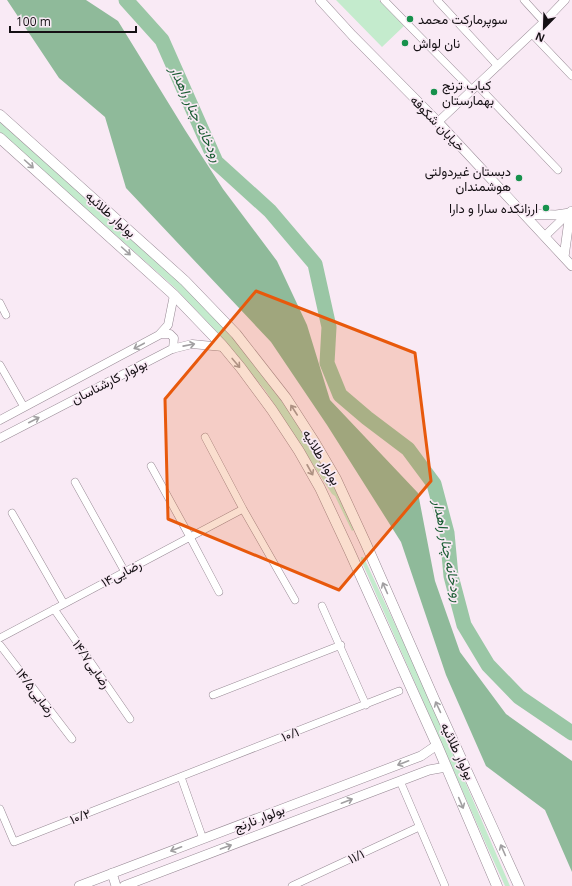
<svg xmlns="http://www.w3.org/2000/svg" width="572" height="886" font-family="'Open Sans',Vazirmatn,sans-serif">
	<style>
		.green { fill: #c4ebcd }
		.forest { fill: #8fba9a }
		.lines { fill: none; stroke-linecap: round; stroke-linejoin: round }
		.river { stroke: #9ac6a5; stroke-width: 15 }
		.minor-casing { stroke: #988a95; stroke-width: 8 }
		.tertiary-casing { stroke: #988a95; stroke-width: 9 }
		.secondary-casing { stroke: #988a95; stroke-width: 10 }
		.primary-casing { stroke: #988a95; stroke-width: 11 }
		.minor { stroke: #fff; stroke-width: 7 }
		.tertiary { stroke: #fff; stroke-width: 8 }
		.secondary { stroke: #fff; stroke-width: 9 }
		.primary { stroke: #fff; stroke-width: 10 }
		.oneway { stroke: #a19fa1 }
		.marked { fill: #e8590c; fill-opacity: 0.2; stroke: #e8590c; stroke-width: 3; stroke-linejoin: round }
		.poi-dot { fill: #17914c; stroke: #f9eaf5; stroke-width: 1.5 }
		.labels { text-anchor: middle; stroke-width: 3.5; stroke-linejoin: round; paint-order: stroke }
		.poi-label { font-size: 13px; fill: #151014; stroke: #f9eaf5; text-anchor: start }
		.street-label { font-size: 13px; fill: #151014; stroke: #f9eaf5 }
		.water-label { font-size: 14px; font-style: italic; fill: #1b5d34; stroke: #f9eaf5 }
	</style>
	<rect width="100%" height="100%" fill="#f9eaf5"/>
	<path class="green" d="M336,0h43l25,26 -22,21z
		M0,122l189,169 45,48 53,69 18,28 28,49 22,44 -3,2 -17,-35 -3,-2 -67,-104 -47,-57 -44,-46 -174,-155z
		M361,557h2l2,3 58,124 87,202h-5l-20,-44 -124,-282z"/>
	<path class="forest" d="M7,0h79l32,21 67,109 38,59 54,72 30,64 23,75 88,93 17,88 25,71 46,62 66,47v111l-27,-62 -59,-44 -40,-91 -45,-133 -74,-117 -56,-83 -145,-154 -21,-71 -46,-39z"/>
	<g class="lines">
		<path class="river" d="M126,0l36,40 54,122 54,49 45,53 14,63 -2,36 13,32 27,23 41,31 26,35 13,49 4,43 13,49 24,40 31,32 53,36"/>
		<defs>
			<path id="minor" d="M384,0l88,90
				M437,0l61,66
				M524,0l20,22
				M532,34l40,42
				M477,85l81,85
				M0,303l6,12
				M0,365l24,42
				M205,437l38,72 52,91
				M151,466l39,71 29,55
				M75,482l50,90
				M12,513l52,91
				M322,606l44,99
				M54,609l76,110
				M0,638l243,-129
				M0,645l72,94
				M213,695l128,-50
				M181,777l22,62
				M400,781l45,105
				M0,809l14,33 385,-151
				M292,886l127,-59"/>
			<path id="tertiary" d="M438,122l106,-100 21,-22
				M545,236l26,-25
				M160,334h10l4,4 -1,11
				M0,420l159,-85 9,-10 6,-30
				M0,438l172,-89 20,-5 31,3"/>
			<path id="secondary" d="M320,0l32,35 86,87 134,144
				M524,214l32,1 14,-2 -6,44
				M112,873l4,13
				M79,886l342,-130 16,-11
				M124,886l305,-116 17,-3"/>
			<path id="primary" d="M0,115l185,166 51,53 50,64 29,45 21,36 30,65 68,155 85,187
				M0,138l174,157 48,50 19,23 31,42 27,41 21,37 29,62 88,195 60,141"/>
		</defs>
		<use href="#minor" class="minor-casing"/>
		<use href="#tertiary" class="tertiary-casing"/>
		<use href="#secondary" class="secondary-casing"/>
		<use href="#primary" class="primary-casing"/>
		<use href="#minor" class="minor"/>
		<use href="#tertiary" class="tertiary"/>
		<use href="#secondary" class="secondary"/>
		<use href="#primary" class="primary"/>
	</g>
	<defs><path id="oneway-shaft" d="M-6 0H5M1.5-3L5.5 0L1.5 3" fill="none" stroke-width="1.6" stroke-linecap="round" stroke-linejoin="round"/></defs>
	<g class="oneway">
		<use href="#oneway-shaft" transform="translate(29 164) rotate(42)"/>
		<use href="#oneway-shaft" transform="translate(126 251) rotate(42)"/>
		<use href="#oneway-shaft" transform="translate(189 345) rotate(-11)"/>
		<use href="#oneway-shaft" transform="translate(139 346) rotate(152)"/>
		<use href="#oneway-shaft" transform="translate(236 363) rotate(50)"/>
		<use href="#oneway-shaft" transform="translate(294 410) rotate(-123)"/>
		<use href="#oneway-shaft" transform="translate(34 420) rotate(-27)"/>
		<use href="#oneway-shaft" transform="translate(310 470) rotate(61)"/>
		<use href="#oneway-shaft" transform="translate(385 588) rotate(-114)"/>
		<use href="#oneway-shaft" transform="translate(438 707) rotate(-115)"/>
		<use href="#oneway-shaft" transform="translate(403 763) rotate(159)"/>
		<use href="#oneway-shaft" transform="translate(347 801) rotate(-21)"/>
		<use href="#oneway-shaft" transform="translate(461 803) rotate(67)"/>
		<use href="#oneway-shaft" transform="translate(226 847) rotate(-20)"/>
		<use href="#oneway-shaft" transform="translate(176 849) rotate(159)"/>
		<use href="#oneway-shaft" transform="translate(503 850) rotate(-114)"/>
	</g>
	<path class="marked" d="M256,291l159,62 16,128 -92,109 -171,-71 -3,-120z"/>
	<g class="poi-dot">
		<circle cx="410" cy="19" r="4"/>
		<circle cx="405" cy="43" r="4"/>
		<circle cx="434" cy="92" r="4"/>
		<circle cx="519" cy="178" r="4"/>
		<circle cx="546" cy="208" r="4"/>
	</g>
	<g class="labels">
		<g class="poi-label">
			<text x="418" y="24">سوپرمارکت محمد</text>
			<text x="413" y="48">نان لواش</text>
			<text x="442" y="90">کباب ترنج<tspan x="442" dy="15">بهمارستان</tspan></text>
			<text x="511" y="176" text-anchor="end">دبستان غیردولتی<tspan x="511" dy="15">هوشمندان</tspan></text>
			<text x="538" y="213" text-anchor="end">ارزانکده سارا و دارا</text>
		</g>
		<g class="street-label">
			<text transform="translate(438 123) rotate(46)" y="5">خیابان شکوفه</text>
			<text transform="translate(111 214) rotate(42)" y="5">بولوار طلائیه</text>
			<text transform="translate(109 381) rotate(-27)" y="5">بولوار کارشناسان</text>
			<text transform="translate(322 457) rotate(60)" y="5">بولوار طلائیه</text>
			<text transform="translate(121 573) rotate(-28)" y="5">رضایی۱۴</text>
			<text transform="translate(92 664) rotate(55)" y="5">رضایی۱۴/۷</text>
			<text transform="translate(36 692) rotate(53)" y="5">رضایی۱۴/۵</text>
			<text transform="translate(290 734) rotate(-21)" y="5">۱۰/۱</text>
			<text transform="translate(458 751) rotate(65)" y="5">بولوار طلائیه</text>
			<text transform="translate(80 816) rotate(-21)" y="5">۱۰/۲</text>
			<text transform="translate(259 818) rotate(-21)" y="5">بولوار نارنج</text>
			<text transform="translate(356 856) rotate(-25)" y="5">۱۱/۱</text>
		</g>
		<g class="water-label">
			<text transform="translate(196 114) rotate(65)" y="5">رودخانه چنار راهدار</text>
			<text transform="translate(448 551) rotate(79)" y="5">رودخانه چنار راهدار</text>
		</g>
	</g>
	<g transform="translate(544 28) rotate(203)" stroke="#f9eaf5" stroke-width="3" paint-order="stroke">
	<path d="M0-3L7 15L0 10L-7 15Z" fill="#151014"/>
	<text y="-6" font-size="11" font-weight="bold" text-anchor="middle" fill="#151014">N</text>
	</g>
	<path d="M10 26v6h126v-6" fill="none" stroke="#151014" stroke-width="2"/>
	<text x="16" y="26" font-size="12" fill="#151014" stroke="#f9eaf5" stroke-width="3" paint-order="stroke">100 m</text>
</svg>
